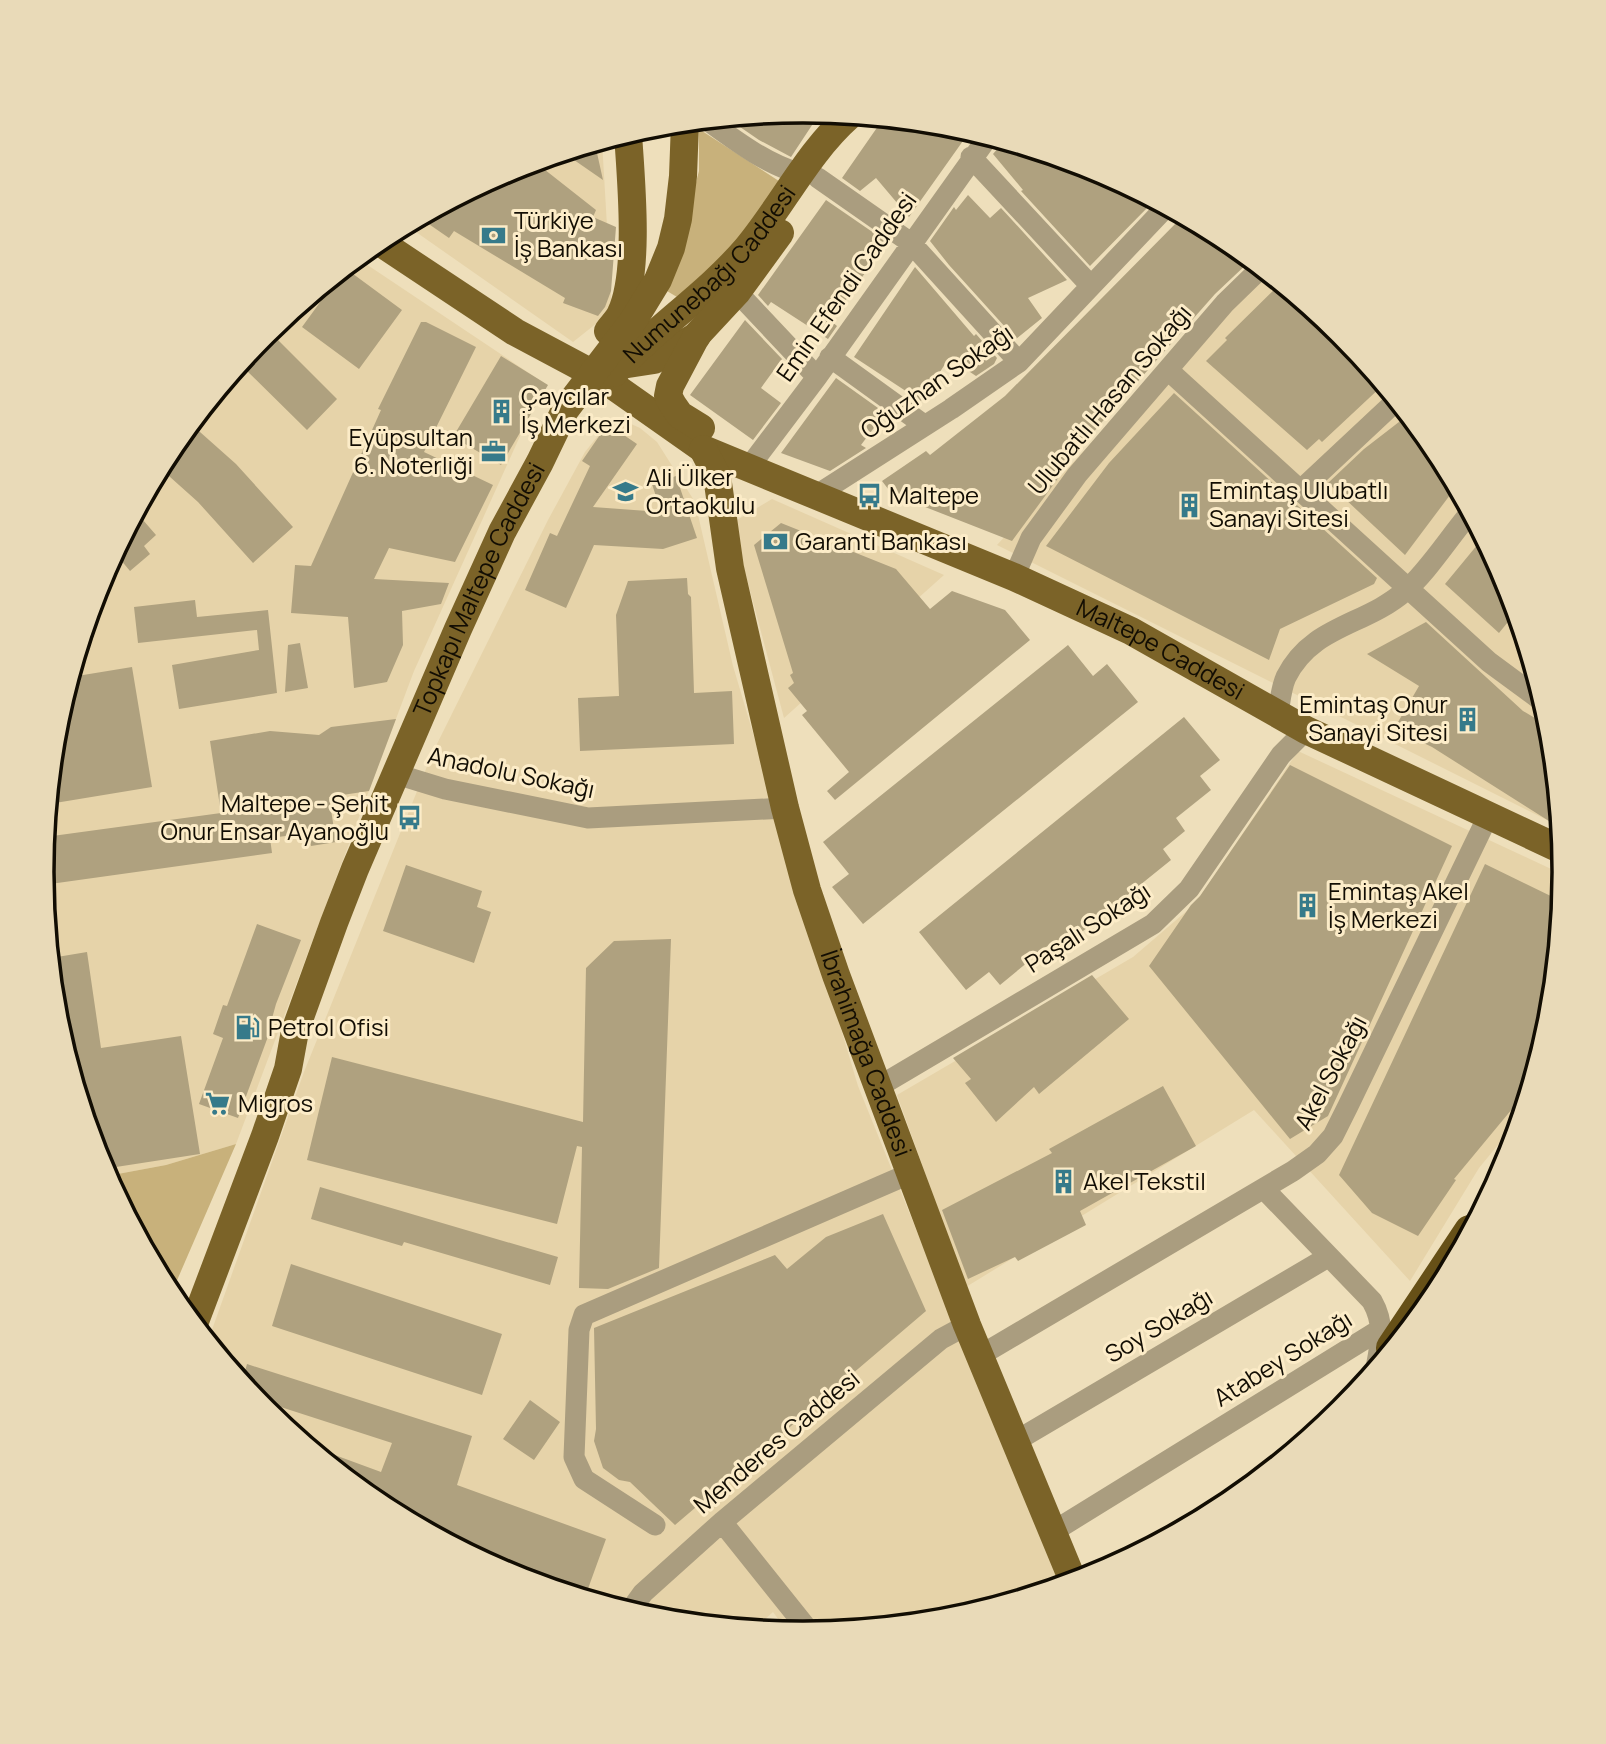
<svg xmlns="http://www.w3.org/2000/svg" width="1606" height="1744" font-family="Manrope,sans-serif">
	<style>
		.built { fill: #e6d3a9 }
		.green { fill: #c8b17b }
		.building { fill: #afa17f }
		.lines { fill: none; stroke-linecap: round; stroke-linejoin: round }
		.minor { stroke: #aa9d7f; stroke-width: 21 }
		.major { stroke: #7b6328; stroke-width: 28 }
		.highway { stroke: #665017; stroke-width: 32 }
		.labels { text-anchor: middle; stroke-width: 6; stroke-linejoin: round; paint-order: stroke }
		.poi-label { font-size: 24px; fill: #120d03; stroke: #fcecc8; text-anchor: start }
		.street-label { font-size: 24px; fill: #120d03; stroke: #fcecc8 }
		.rim { fill: none; stroke: #120d03; stroke-width: 3.5 }
	</style>
	<rect width="100%" height="100%" fill="#eedfbb"/>
	<path class="built" d="M602,141l10,170 -39,31 -167,-117 106,-56z
		M357,258l187,125 -130,288 -178,473 -70,21 -59,11 -7,-13 -43,-143 -15,-148 15,-149 43,-143 70,-131 95,-115z
		M1256,264l85,70 95,116 70,131 43,143 10,102 -562,-281z
		M622,420l18,8 17,14 38,60 38,164 125,420 202,499 -109,33 -148,15 -16,-2 -14,-19 -18,16 -101,-10 -143,-43 -131,-70 -115,-95 -57,-69 96,-269 128,-318 116,-234 37,-68 24,-30z
		M772,499l172,76 -160,143 -52,-195z
		M1298,751l266,124 -15,146 -29,97 -41,50 -69,113 -156,-171 -288,177 -69,-192 236,-138 63,-54z"/>
	<path class="green" d="M699,129l86,56 -62,71 -46,41 -10,-6 32,-120z
		M236,1144l-61,141 -4,11 -64,-120 59,-11z"/>
	<path class="building" d="M803,111l17,2 -29,44 -32,-17 -32,-22z
		M883,119l38,4 9,6 4,-5 18,2 18,5 -61,86 -33,-39 -16,13 -18,-13z
		M1004,141l91,28 34,18 18,21 -57,58 -69,-75 2,-1 -30,-36z
		M595,144l8,36 -39,-27z
		M535,162l61,48 -3,7 23,10 -5,64 -6,16 -7,9 -35,-13 2,-5 -111,-67 -5,7 -29,-20 92,-49z
		M968,195l22,23 11,-10 66,72 -39,18 14,20 -26,21 -67,-74 -19,-24 24,-34 2,3z
		M826,200l61,42 -56,79 6,5 -9,13 -57,-37 -3,4 -10,-11z
		M1183,216l43,23 25,21 -36,34 -113,128 -41,49 1,2 -50,68 -120,-47 -10,-13 44,-30 4,4 75,-59z
		M915,267l59,69 2,-2 21,24 -3,6 -18,12 -27,-18 -28,43 -67,-44z
		M345,268l57,42 -43,59 -57,-42z
		M1280,284l61,50 42,51 -61,57 -3,-3 -12,11 -101,-89 21,-21 -2,-2z
		M745,320l37,39 -21,29 20,15 -28,37 -63,-45z
		M421,322h5l50,25 -52,105 69,33 -38,77 -66,-14 -15,31 75,4 -8,21 -39,7 1,34 -16,37 -33,6 -6,-71 -57,-4 4,-48 16,1 70,-156 -3,-1z
		M276,338l61,61 -30,31 -62,-61z
		M501,356l47,29 -47,80 -48,-28z
		M836,378l49,35 -24,32 5,3 -36,23 -49,-18z
		M1174,393l203,185 -3,6 -94,45 -11,31 -223,-114 63,-83z
		M1408,415l28,35 20,37 -51,68 -77,-72 36,-34z
		M191,424l45,40 57,63 -40,36 -55,-61 -38,-34 10,-19z
		M604,429l8,5 3,-5 22,15 -44,63 68,5 -9,-28 24,-8 21,62 -34,11 -69,-4 -28,63 -41,-18 25,-57 7,3 33,-70 -8,-5z
		M136,512l20,23 -12,11 6,8 -20,17 -15,-18z
		M781,523l115,46 34,40 22,-18 53,19 25,30 -195,160 -8,-9 22,-19 -47,-57 5,-4 -19,-23 6,-5 -4,-8 3,-2 -39,-128z
		M1483,538l23,43 10,31 -17,21 -54,-49z
		M687,578l1,16 3,3 3,96 38,-2 2,53 -154,7 -2,-53 41,-2 -3,-81 12,-34z
		M195,600l2,17 71,-7 9,83 -98,16 -7,-44 87,-15 -2,-20 -119,13 -4,-36z
		M1426,622l97,89 27,16 10,101 -128,-81 -38,-18 25,-43 -52,-32z
		M300,643l8,45 -23,4 3,-47z
		M1068,645l25,31 14,-12 31,38 -275,222 -31,-37 17,-13 -26,-32z
		M132,667l20,120 -103,17 8,-81 14,-46z
		M1184,717l36,43 -20,16 11,14 -35,28 9,13 -22,18 8,11 -114,92 -6,-9 -51,42 -11,-13 -23,18 -47,-58z
		M396,719l-27,72 -40,6 7,45 -25,4 -2,-13 -39,5 2,15 -229,32 -1,-13 3,-35 176,-24 -11,-72 60,-10 49,4 12,-8z
		M1290,765l162,81 -124,270 -38,23 -141,-173 42,-61 9,-9z
		M1485,864l76,37 -12,120 -10,33 -22,49 -63,76 2,1 -38,56 -46,-23 -33,-38z
		M406,865l76,26 -5,16 14,5 -17,51 -91,-32z
		M257,924l44,16 -25,64 -5,18 2,1 -35,95 -39,-14 24,-66 -10,-4 10,-29 4,1z
		M671,939l-12,329 -51,21 -29,-1 3,-141 -5,-1 -20,78 -250,-64 25,-103 251,65 3,-154 28,-27z
		M87,952l14,96 80,-12 19,118 -97,15 -46,-149 -6,-62z
		M1092,975l37,44 -90,75 -5,-7 -38,35 -31,-39 6,-4 -18,-21z
		M1163,1086l33,60 -116,65 6,14 -68,36 -3,-4 -47,22 -26,-69 110,-57 -3,-4z
		M320,1187l238,70 -8,28 -146,-43 -2,4 -91,-27z
		M883,1214l43,97 -251,214 -45,-43 -11,-2 -16,-12 -9,-27 2,-12 -2,-101 181,-73 12,14 39,-32z
		M291,1264l211,70 -20,61 -210,-69z
		M247,1364l225,72 -15,49 149,54 -21,58 -74,-22 -131,-70 -68,-56 1,-2 68,25 11,-29 -136,-44 -14,-17z
		M530,1400l30,22 -26,38 -31,-21z"/>
	<g class="lines">
		<path class="minor" d="M707,120c29,21 59,44 94,54
			M971,157l120,129
			M818,178l93,65 108,119
			M737,292l80,85
			M830,357l94,68
			M1168,370l321,292 53,39
			M749,467l68,-90 171,-240
			M1302,489l94,-88
			M815,496l136,-87 68,-47 147,-155
			M1014,577l17,-39 46,-63 148,-172 36,-35
			M1278,714c2,-12 3,-26 8,-37 26,-52 79,-51 119,-86 21,-17 46,-56 65,-78
			M396,774l49,15 143,29 197,-10
			M878,1087l275,-163 36,-35 92,-134 25,-25
			M1264,1189l108,112c13,23 9,41 4,67
			M981,1355l312,-184 24,-17 16,-18 15,-30 141,-292
			M1016,1441l312,-184
			M722,1522l88,110
			M655,1525l-71,-46 -10,-22 5,-127 5,-15 327,-142
			M1054,1531l327,-202
			M630,1611l13,-18 79,-71 219,-183 26,-14"/>
		<g class="major">
			<path id="s1" d="M378,241l137,91 90,48 98,69 311,128 117,54 175,99 256,120"/>
			<path d="M608,331c4,-6 10,-11 13,-18 19,-41 10,-133 7,-179"/>
			<path d="M615,366l39,-6 43,-24"/>
			<path id="s2" d="M614,373c41,-45 93,-78 133,-125 35,-42 61,-96 102,-132"/>
			<path d="M701,428l-21,-13 -7,-10 -5,-9 2,-10 27,-51 40,-43 43,-59"/>
			<path id="s3" d="M703,449l14,27 13,92 55,240 22,82 29,85 131,350 106,256"/>
			<path id="s4" d="M194,1324l71,-188 23,-67 7,-38 39,-108 21,-54 103,-240 44,-97 38,-70 25,-52 68,-89 25,-41 13,-32 7,-29 5,-43 2,-53"/>
		</g>
		<path class="highway" d="M1392,1348l78,-117"/>
	</g>
	<defs>
		<symbol id="bank-bare" viewBox="-9 -9 18 18"><path d="M-6-4H6V4H-6ZM0-2.3a2.3 2.3 0 1 0 0 4.6a2.3 2.3 0 1 0 0-4.6Z" fill="#367a8a" stroke="#fcecc8" stroke-width="2.5" paint-order="stroke"/></symbol>
		<symbol id="building-bare" viewBox="-9 -9 18 18"><path d="M-4-6H4V6H1V3H-1V6H-4ZM-2.5-4.3h1.7v1.8h-1.7ZM.8-4.3h1.7v1.8H.8ZM-2.5-1h1.7V.8h-1.7ZM.8-1h1.7V.8H.8Z" fill="#367a8a" stroke="#fcecc8" stroke-width="2.5" paint-order="stroke"/></symbol>
		<symbol id="office-bare" viewBox="-9 -9 18 18"><path d="M-6-3h4V-5.5h4V-3h4V5H-6ZM-1-4.5V-3h2v-1.5ZM-6 0V1H6V0Z" fill="#367a8a" stroke="#fcecc8" stroke-width="2.5" paint-order="stroke"/></symbol>
		<symbol id="school-bare" viewBox="-9 -9 18 18"><path d="M0-5L7-2L0 1L-7-2ZM-4 1L0 2.5L4 1V4Q0 6-4 4Z" fill="#367a8a" stroke="#fcecc8" stroke-width="2.5" paint-order="stroke"/></symbol>
		<symbol id="bus-bare" viewBox="-9 -9 18 18"><path d="M-5-6H5V4H4V6H2V4H-2V6H-4V4H-5ZM-3.5-4V0h7V-4ZM-3.5 1.2v1.5H-2V1.2ZM2 1.2v1.5H3.5V1.2Z" fill="#367a8a" stroke="#fcecc8" stroke-width="2.5" paint-order="stroke"/></symbol>
		<symbol id="fuel-bare" viewBox="-9 -9 18 18"><path d="M-5.5-6h7V0h2V4h1.3V-2.5L3-4.5l.8-.8L6-3V5H2.5V1h-1V6h-7ZM-4.2-4.7v3.2H.2V-4.7Z" fill="#367a8a" stroke="#fcecc8" stroke-width="2.5" paint-order="stroke"/></symbol>
		<symbol id="supermarket-bare" viewBox="-9 -9 18 18"><path d="M-6-5.5h2.5l.6 2H6L4.5 2H-2.5L-4.4-4H-6ZM-1.5 3.2a1.3 1.3 0 1 0 .1 0ZM3 3.2a1.3 1.3 0 1 0 .1 0Z" fill="#367a8a" stroke="#fcecc8" stroke-width="2.5" paint-order="stroke"/></symbol>
	</defs>
	<g fill-rule="evenodd">
		<use href="#bank-bare" x="476" y="218" width="35" height="35"/>
		<use href="#building-bare" x="484" y="394" width="35" height="35"/>
		<use href="#office-bare" x="476" y="434" width="35" height="35"/>
		<use href="#school-bare" x="608" y="474" width="35" height="35"/>
		<use href="#bus-bare" x="852" y="478" width="35" height="35"/>
		<use href="#building-bare" x="1172" y="488" width="35" height="35"/>
		<use href="#bank-bare" x="758" y="524" width="35" height="35"/>
		<use href="#building-bare" x="1450" y="702" width="35" height="35"/>
		<use href="#bus-bare" x="392" y="800" width="35" height="35"/>
		<use href="#building-bare" x="1290" y="888" width="35" height="35"/>
		<use href="#fuel-bare" x="230" y="1010" width="35" height="35"/>
		<use href="#supermarket-bare" x="200" y="1086" width="35" height="35"/>
		<use href="#building-bare" x="1046" y="1164" width="35" height="35"/>
	</g>
	<g class="labels">
		<g class="poi-label">
			<text x="514" y="229">Türkiye<tspan x="514" dy="28">İş Bankası</tspan></text>
			<text x="521" y="405">Çaycılar<tspan x="521" dy="28">İş Merkezi</tspan></text>
			<text x="473" y="446" text-anchor="end">Eyüpsultan<tspan x="473" dy="28">6. Noterliği</tspan></text>
			<text x="646" y="486">Ali Ülker<tspan x="646" dy="28">Ortaokulu</tspan></text>
			<text x="1209" y="499">Emintaş Ulubatlı<tspan x="1209" dy="28">Sanayi Sitesi</tspan></text>
			<text x="889" y="504">Maltepe</text>
			<text x="795" y="550">Garanti Bankası</text>
			<text x="1448" y="713" text-anchor="end">Emintaş Onur<tspan x="1448" dy="28">Sanayi Sitesi</tspan></text>
			<text x="389" y="812" text-anchor="end">Maltepe - Şehit<tspan x="389" dy="28">Onur Ensar Ayanoğlu</tspan></text>
			<text x="1328" y="900">Emintaş Akel<tspan x="1328" dy="28">İş Merkezi</tspan></text>
			<text x="268" y="1036">Petrol Ofisi</text>
			<text x="238" y="1112">Migros</text>
			<text x="1083" y="1190">Akel Tekstil</text>
		</g>
		<g class="street-label">
			<text dy="8" stroke="none"><textPath href="#s2" startOffset="138">Numunebağı Caddesi</textPath></text>
			<text transform="translate(847 287) rotate(-55)" y="8">Emin Efendi Caddesi</text>
			<text transform="translate(937 382) rotate(-35)" y="8">Oğuzhan Sokağı</text>
			<text transform="translate(1110 400) rotate(-50)" y="8">Ulubatlı Hasan Sokağı</text>
			<text dy="8" stroke="none"><textPath href="#s4" startOffset="789">Topkapı Maltepe Caddesi</textPath></text>
			<text dy="8" stroke="none"><textPath href="#s1" startOffset="886">Maltepe Caddesi</textPath></text>
			<text transform="translate(511 773) rotate(12)" y="8">Anadolu Sokağı</text>
			<text transform="translate(1088 928) rotate(-33)" y="8">Paşalı Sokağı</text>
			<text dy="8" stroke="none"><textPath href="#s3" startOffset="628">İbrahimağa Caddesi</textPath></text>
			<text transform="translate(1331 1073) rotate(-62)" y="8">Akel Sokağı</text>
			<text transform="translate(1159 1326) rotate(-31)" y="8">Soy Sokağı</text>
			<text transform="translate(1283 1359) rotate(-32)" y="8">Atabey Sokağı</text>
			<text transform="translate(777 1442) rotate(-40)" y="8">Menderes Caddesi</text>
		</g>
	</g>
	<path d="M0 0H1606V1744H0ZM54 872a749 749 0 1 1 1498 0a749 749 0 1 1-1498 0Z" fill="#e9dab8" fill-rule="evenodd"/>
	<path class="rim" d="M54 872a749 749 0 1 1 1498 0a749 749 0 1 1-1498 0Z"/>
</svg>
